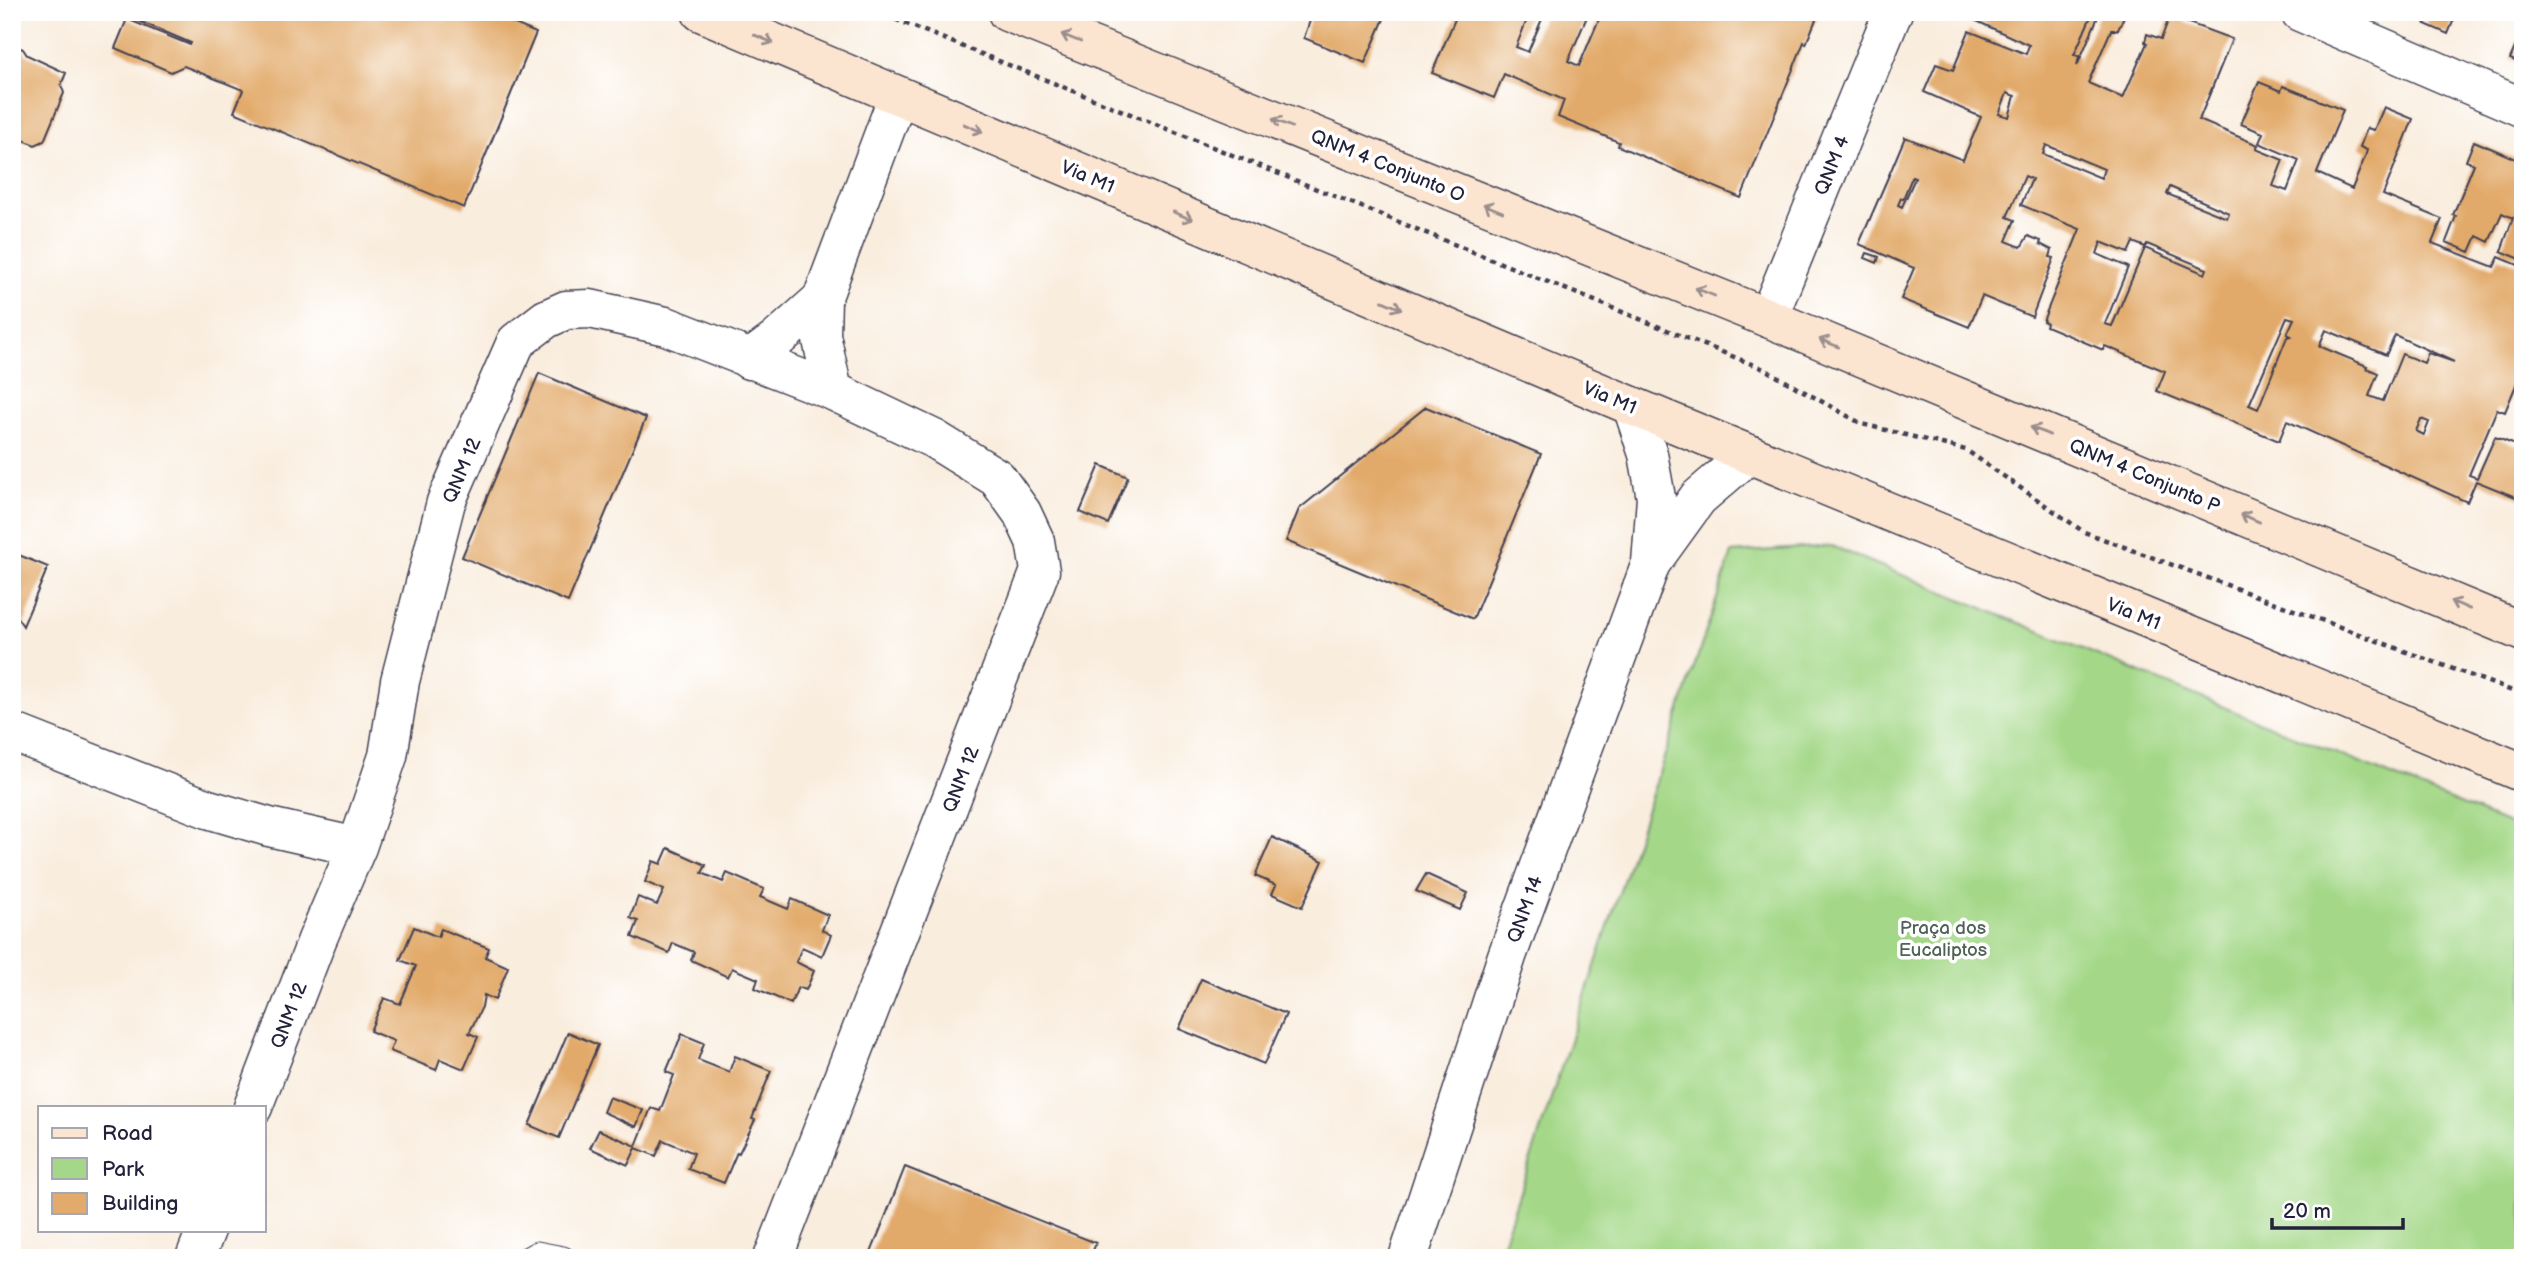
<svg xmlns="http://www.w3.org/2000/svg" width="2535" height="1270" font-family="'Balsamiq Sans',sans-serif">
	<style>
		.green { fill: #a4d888; stroke: #637d62; stroke-width: 2 }
		.building { fill: #e2aa6b; fill-rule: evenodd }
		.lines { fill: none; stroke-linecap: round; stroke-linejoin: round }
		.lane-casing { stroke: #424053; stroke-width: 25 }
		.street-casing { stroke: #424053; stroke-width: 41 }
		.secondary-casing { stroke: #424053; stroke-width: 41 }
		.path { stroke: #424053; stroke-width: 4.5; stroke-dasharray: 5 5; stroke-linecap: butt }
		.lane { stroke: #fff; stroke-width: 23 }
		.street { stroke: #fff; stroke-width: 38 }
		.secondary { stroke: #fce5d0; stroke-width: 38 }
		.oneway { stroke: #9a8d8d }
		.labels { text-anchor: middle; stroke-width: 7; stroke-linejoin: round; paint-order: stroke }
		.street-label { font-size: 19px; fill: #22223b; stroke: #fff }
		.park-label { font-size: 19px; fill: #506256; stroke: #fff }
	</style>
	<rect width="100%" height="100%" fill="#fff"/>
	<filter id="ink" filterUnits="userSpaceOnUse"><feTurbulence type="fractalNoise" baseFrequency=".0143" numOctaves="2"/><feDisplacementMap in="SourceGraphic" scale="14" xChannelSelector="R" yChannelSelector="G"/><feConvolveMatrix kernelMatrix="1 2 1 2 8 2 1 2 1" color-interpolation-filters="sRGB"/></filter>
	<filter id="wash" filterUnits="userSpaceOnUse"><feTurbulence type="fractalNoise" baseFrequency=".00686" numOctaves="4" result="noise"/><feDisplacementMap in="SourceGraphic" scale="28" xChannelSelector="R" yChannelSelector="G"/><feGaussianBlur stdDeviation="1.57" result="paint"/><feColorMatrix in="noise" values="0 0 0 0 0 0 0 0 0 0 0 0 0 0 0 0 0 1.4 0 .05"/><feComposite in="paint" operator="in"/></filter>
	<g filter="url(#wash)">
		<rect width="100%" height="100%" fill="#f9edde"/>
		<path class="green" d="M1832,546l691,284v428h-1025l234,-705z"/>
		<g id="blocks">
			<path class="building" d="M118,12h369l49,21 -72,175 -230,-96 9,-22 -59,-24 -13,6 -56,-24 12,-29 63,26 1,-2z
				M1313,12h74l-22,51 -61,-25z
				M1458,12h72l-14,35 12,5 17,-40h44l-21,49 11,5 23,-54h217l-13,32 -2,-2 -63,156 -123,-52 1,-4 -61,-25 6,-17 -60,-26 -10,24 -62,-25z
				M1957,12h136l-19,43 5,1 -2,10 23,-54h26l-8,18h-7l-23,53 35,15 24,-55 -2,-1 2,-8 14,5 9,-23 62,23 -33,81 59,25 -2,4 27,11 -10,26 14,5 12,-31 -40,-17 4,-10 -22,-9 18,-42 22,9 2,-5 60,24 -26,63 35,16 13,-32 2,-7 -7,-3 7,-19 7,2 10,-23 29,12 -30,76 59,24 -10,24 62,24 5,-10 24,10v101l-18,44 -8,-3 -28,66 8,3 18,-41 28,11v52l-47,-19 -9,21 -180,-81 -8,20 -122,-50 8,-20 -60,-25 -2,4 -57,-24 1,-3 -4,-2 37,-92 -59,-24 11,-26 -7,-3 -18,41 8,3 -9,21 15,6 7,-11 13,5 -1,3 12,6 -2,7 4,1 -22,59 -50,-21 -13,31 -68,-28 13,-31 -55,-24 33,-76 13,-31 58,23 18,-43 -57,-25 12,-28 17,6 16,-39 57,23 3,-9zM2007,93l8,3 -6,21 -10,-3zM2046,145l58,24 -3,9 -58,-24zM1912,177l3,1 -13,29 -4,-2 3,-7 2,1zM2170,187l59,26 -2,5 -60,-24zM2101,242l27,11 5,-11 12,5 2,-3 60,25 -2,5 -60,-26 -33,78 -7,-2 23,-57 -31,-13zM2287,317l7,2 -7,15 4,2 -4,1 -29,72 -9,-4zM2326,330l60,25 9,-20 59,27 -26,-9 -4,10 -22,-9 -19,47 -14,-5 9,-23 -12,-5 1,-2 -48,-20zM2421,419l8,3 -5,13 -8,-4z
				M2430,12h27l-9,22 -23,-10z
				M2523,29v35l-13,-5z
				M12,44l11,5 4,6 39,18 -5,12 3,8 -20,48 -9,4 -23,-10z
				M2474,141l49,21v98l-22,-9 12,-33 -11,-5 -13,29 -12,-6 -7,16 -24,-10 10,-26 -3,-1 21,-51 -8,-3z
				M12,194l6,7 -6,16z
				M1867,253l12,4 -2,6 -12,-5z
				M539,373l107,45 -78,184 -106,-45z
				M1426,407l115,47 -68,165 -187,-78 13,-32z
				M1100,465l28,12 -20,47 -28,-12z
				M14,553l34,14 -25,59 -11,-16z
				M1272,837l51,24 -21,46 -30,-13 4,-9 -21,-9z
				M668,848l38,17 -4,8 21,9 4,-9 37,16 -4,8 28,12 4,-10 36,16 -6,15 9,5 -9,21 -20,-9 -6,15 18,9 -8,19 -8,-3 -7,17 -36,-16 3,-9 -26,-11 -4,9 -37,-17 3,-8 -21,-9 -4,10 -37,-16 6,-16 -8,-3 8,-21 19,8 7,-15 -19,-8 8,-21 8,3z
				M1426,874l42,19 -8,17 -44,-19z
				M414,927l24,10 3,-8 48,19 -4,9 23,10 -13,33 -11,-5 -2,12 -13,26 9,4 -14,32 -24,-10 -4,11 -46,-19 4,-10 -24,-10 14,-33 16,6 16,-38 -16,-6z
				M1201,979l85,35 -22,50 -85,-35z
				M568,1032l30,13 -39,93 -30,-13z
				M682,1034l22,9 -6,17 31,12 6,-16 36,15 -19,48 3,1 -16,33 -2,-1 -13,31 -36,-14 6,-16 -31,-13 -7,16 -20,-8 -8,17 -38,-17 9,-18 37,16 15,-38 9,3 14,-36 -8,-3z
				M609,1097l34,13 -7,17 -33,-15z
				M905,1167l191,76 -6,15h-221z"/>
		</g>
	</g>
	<g filter="url(#ink)">
		<use href="#blocks" fill-opacity="0" stroke="#424053" stroke-width="2"/>
		<g class="lines">
			<defs>
				<path id="lane" d="M528,1258l9,-5 26,5"/>
				<path id="street" d="M2300,12l223,96
					M1768,318l125,-306
					M749,360l27,-20 46,-41
					M833,391l-12,-56 1,-36 76,-203
					M1632,406l16,48 8,44 -5,65
					M12,732l196,77 61,18 88,20
					M253,1107l64,-167 40,-93 31,-91 12,-75 46,-179 70,-160 30,-23 20,-9 24,-1 76,17 167,65 101,48 63,39 25,35 13,28 5,30 -267,687
					M195,1258l11,-28
					M1408,1258l99,-302 144,-393 47,-65 51,-44"/>
				<path id="secondary" d="M701,12l931,394 891,367
					M1007,12l761,306 755,314"/>
			</defs>
			<use href="#lane" class="lane-casing"/>
			<use href="#street" class="street-casing"/>
			<use href="#secondary" class="secondary-casing"/>
			<path class="path" d="M877,12l887,357 98,55 104,26 118,82 439,163"/>
			<use href="#lane" class="lane"/>
			<use href="#street" class="street"/>
			<use href="#secondary" class="secondary"/>
		</g>
		<defs><path id="oneway-shaft" d="M-6 0H5M1.5-3L5.5 0L1.5 3" fill="none" stroke-width="1.6" stroke-linecap="round" stroke-linejoin="round" transform="scale(1.75)"/></defs>
		<g class="oneway">
			<use href="#oneway-shaft" transform="translate(1071 38) rotate(-158)"/>
			<use href="#oneway-shaft" transform="translate(764 39) rotate(23)"/>
			<use href="#oneway-shaft" transform="translate(1282 123) rotate(-158)"/>
			<use href="#oneway-shaft" transform="translate(973 128) rotate(23)"/>
			<use href="#oneway-shaft" transform="translate(1493 208) rotate(-158)"/>
			<use href="#oneway-shaft" transform="translate(1183 216) rotate(23)"/>
			<use href="#oneway-shaft" transform="translate(1705 292) rotate(-158)"/>
			<use href="#oneway-shaft" transform="translate(1392 305) rotate(23)"/>
			<use href="#oneway-shaft" transform="translate(1829 343) rotate(-157)"/>
			<use href="#oneway-shaft" transform="translate(2040 431) rotate(-157)"/>
			<use href="#oneway-shaft" transform="translate(2250 518) rotate(-157)"/>
			<use href="#oneway-shaft" transform="translate(2460 605) rotate(-157)"/>
		</g>
	</g>
	<g class="labels">
		<g class="street-label">
			<text transform="translate(1388 165) rotate(22)" y="7">QNM 4 Conjunto O</text>
			<text transform="translate(1831 165) rotate(-68)" y="7">QNM 4</text>
			<text transform="translate(1088 176) rotate(23)" y="7">Via M1</text>
			<text transform="translate(1610 397) rotate(23)" y="7">Via M1</text>
			<text transform="translate(461 470) rotate(-67)" y="7">QNM 12</text>
			<text transform="translate(2145 475) rotate(23)" y="7">QNM 4 Conjunto P</text>
			<text transform="translate(2134 613) rotate(22)" y="7">Via M1</text>
			<text transform="translate(960 779) rotate(-69)" y="7">QNM 12</text>
			<text transform="translate(1524 909) rotate(-70)" y="7">QNM 14</text>
			<text transform="translate(288 1015) rotate(-69)" y="7">QNM 12</text>
		</g>
		<g class="park-label">
			<text x="1943" y="934">Praça dos<tspan x="1943" dy="22">Eucaliptos</tspan></text>
		</g>
	</g>
	<rect width="2535" height="1270" fill="none" stroke="#fff" stroke-width="42"/>
	<rect x="38" y="1106" width="228" height="126" fill="#ffffff" stroke="#a7a7b1" stroke-width="2"/>
	<rect x="52" y="1128" width="35" height="10" fill="#fce5d0" stroke="#a7a7b1" stroke-width="2"/>
	<text x="102" y="1140" font-size="21" fill="#22223b">Road</text>
	<rect x="52" y="1158" width="35" height="21" fill="#a4d888" stroke="#a7a7b1" stroke-width="2"/>
	<text x="102" y="1176" font-size="21" fill="#22223b">Park</text>
	<rect x="52" y="1193" width="35" height="21" fill="#e2aa6b" stroke="#a7a7b1" stroke-width="2"/>
	<text x="102" y="1210" font-size="21" fill="#22223b">Building</text>
	<path d="M2272 1218v10h131v-10" fill="none" stroke="#22223b" stroke-width="3.5"/>
	<text x="2283" y="1218" font-size="21" fill="#22223b" stroke="#ffffff" stroke-width="5" paint-order="stroke">20 m</text>
</svg>
